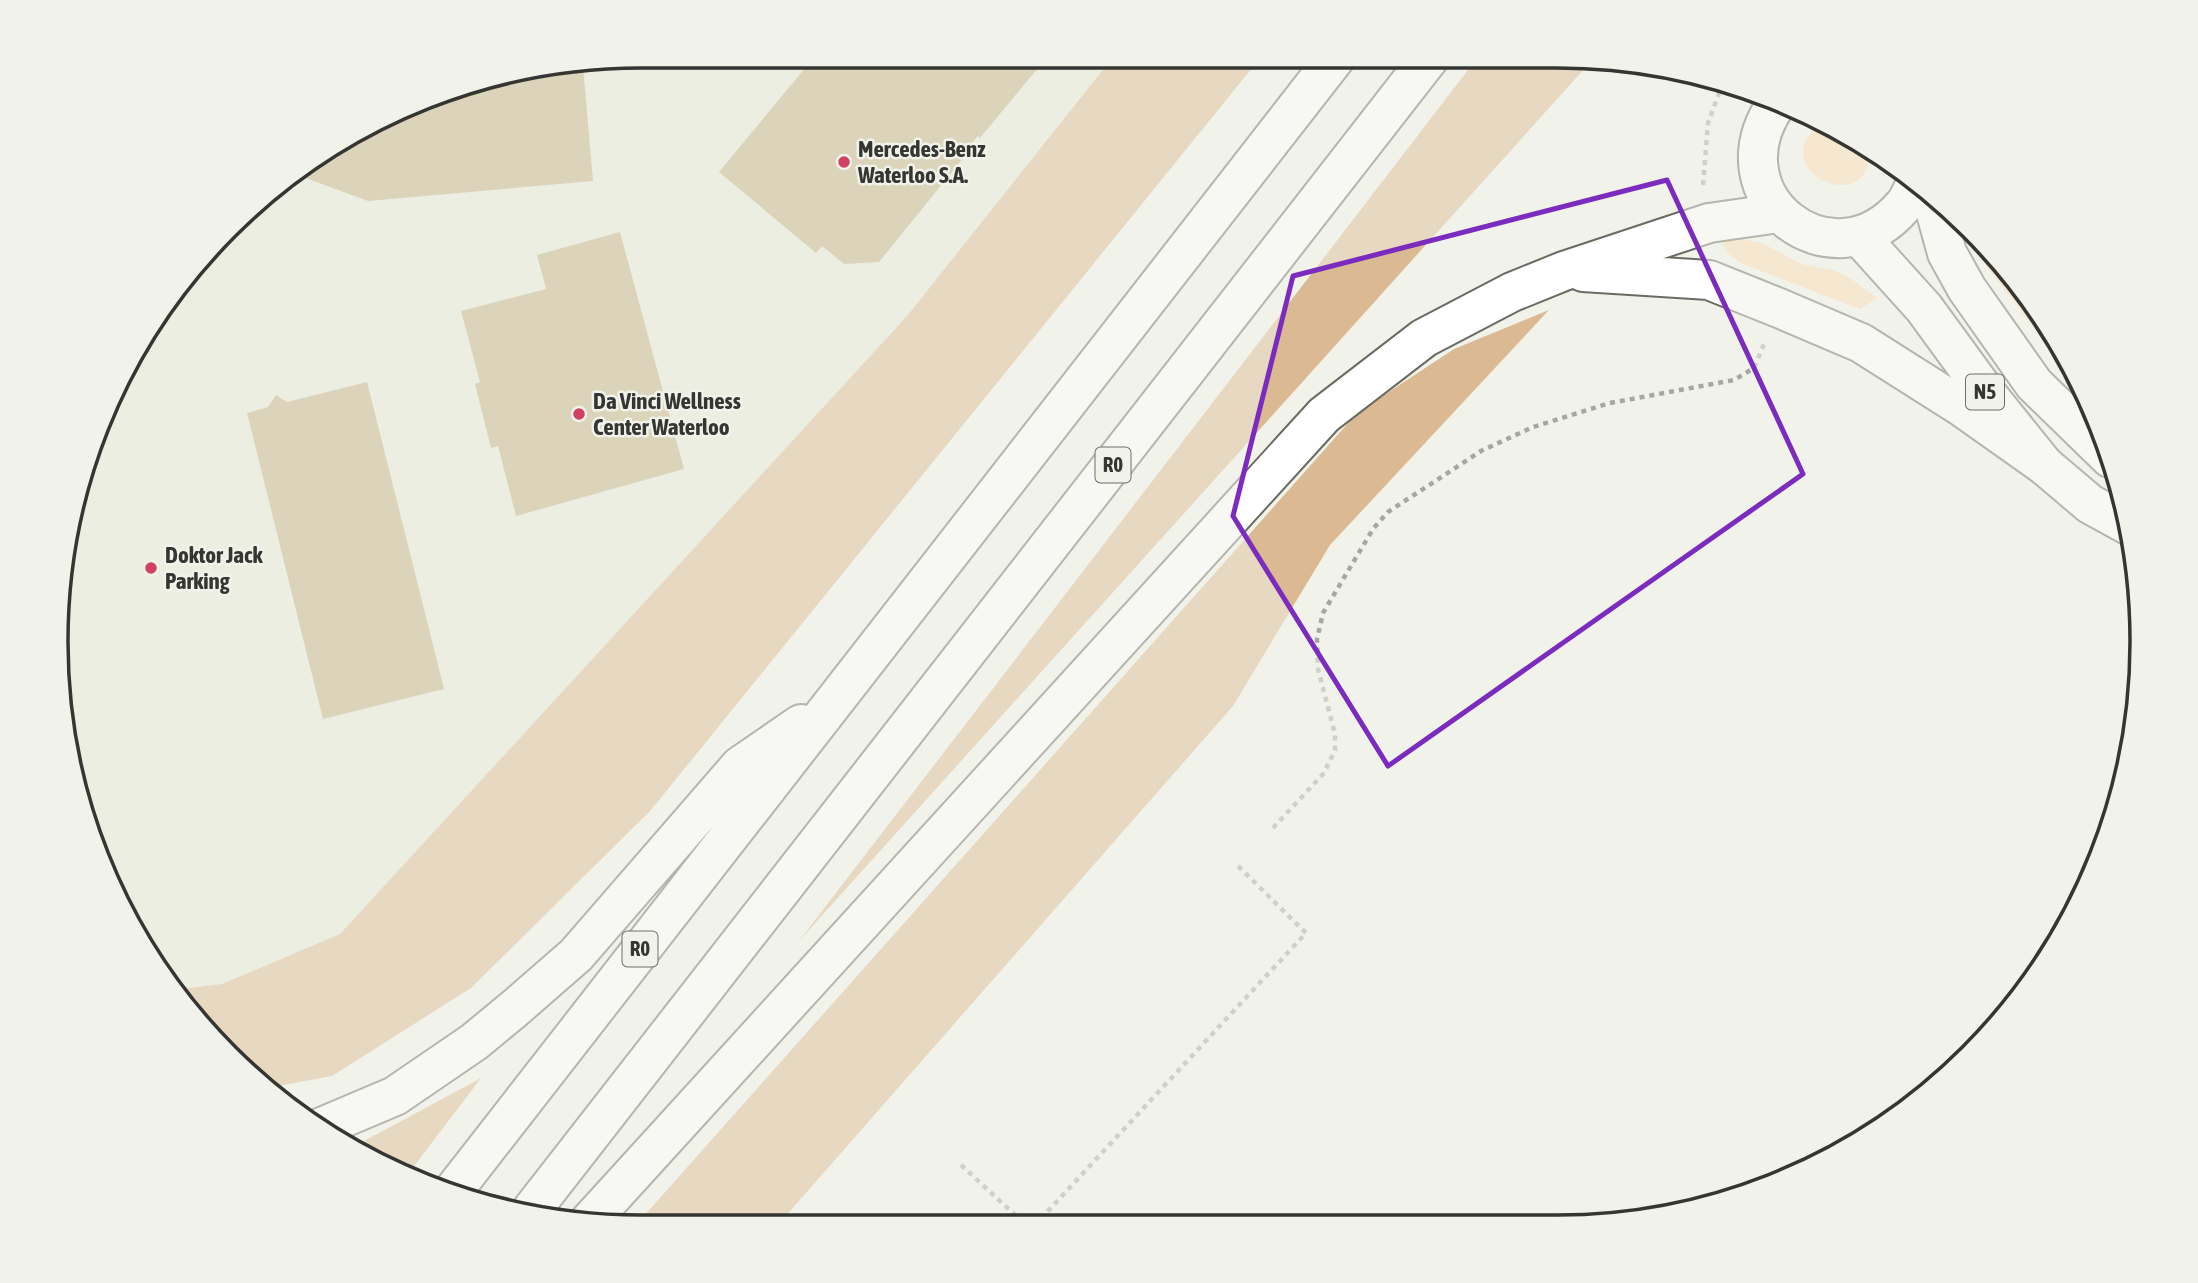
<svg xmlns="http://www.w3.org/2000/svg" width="2198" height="1283" font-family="'Asap Condensed',sans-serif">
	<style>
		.built { fill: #e7e8d9 }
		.green { fill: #fcd9b3 }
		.forest { fill: #dbb993 }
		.building { fill: #c2af82 }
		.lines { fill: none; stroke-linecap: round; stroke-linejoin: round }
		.primary-casing { stroke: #6b6b64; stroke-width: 42 }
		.motorway-casing { stroke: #6b6b64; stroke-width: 42 }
		.path { stroke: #a7a7a1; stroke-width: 4.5; stroke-dasharray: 5 5; stroke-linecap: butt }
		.primary { stroke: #fff; stroke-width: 38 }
		.motorway { stroke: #fff; stroke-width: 38 }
		.marked { fill: none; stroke: #7b2cbf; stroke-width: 5; stroke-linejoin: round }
		.poi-dot { fill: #d14162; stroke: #f1f2ea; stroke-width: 2.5 }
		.labels { text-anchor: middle; stroke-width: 5; stroke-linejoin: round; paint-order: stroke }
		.shield { fill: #f1f2ea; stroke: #6d6e69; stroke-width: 2 }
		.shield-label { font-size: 21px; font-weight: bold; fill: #353532 }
		.poi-label { font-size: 23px; font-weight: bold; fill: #353532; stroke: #f1f2ea; text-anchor: start }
		.rim { fill: none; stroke: #353532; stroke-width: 3.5 }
	</style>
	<rect width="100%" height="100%" fill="#f1f2ea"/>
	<path class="built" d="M641,56l472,1 -206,259 -567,618 -118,50 -49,6 -75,-140 -41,-171 19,-189 79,-174 130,-139 169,-90z"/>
	<path class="green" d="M1821,124l49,25c1,73 -109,20 -49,-25z
		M1740,239l22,4 39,21 35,7 14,7 27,20 -17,11 -117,-45 -16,-11 -5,-12z
		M1988,249l55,67 38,71 -10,-10 -92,-121z"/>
	<path class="forest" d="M1113,57h148l-610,753 -180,178 -139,88 -59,11 -96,-89 -4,-8 49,-6 118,-50 567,-618z
		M1478,57h117l-796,884z
		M1549,310l-219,235 -97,161 -456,520h-142l722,-813 97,-64z
		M61,700l37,150 -11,-20z
		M481,1078l-73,96 -55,-27z"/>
	<path class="building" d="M815,56h110l122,1 -67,81 -2,-2 -11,13 2,2 -90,111 -35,2 -22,-18 -6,7 -97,-81z
		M583,66l10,115 -225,20 -76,-28 162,-86z
		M620,232l64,237 -168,47 -18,-70 -7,2 -16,-64 5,-2 -19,-71 85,-22 -9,-34z
		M367,382l77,307 -121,30 -76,-306 21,-6 8,-12 11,7z"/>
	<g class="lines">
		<defs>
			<path id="primary" d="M1777,103c-66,93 55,186 126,103 6,-6 9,-16 13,-23
				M1931,195l16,58 20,36 67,95 76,74
				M1859,236l65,72 62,85 58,72 46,39 40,22"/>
			<path id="motorway" d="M1583,272l126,8 70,28 82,35 101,64 82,58
				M317,1129l78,-33 79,-54 40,-33 62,-54 164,-189 61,-42
				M450,1195l886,-1138
				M531,1211l899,-1154
				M588,1223l736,-808 100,-77 88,-46 52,-21 145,-48 70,-10"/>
		</defs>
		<use href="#primary" class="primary-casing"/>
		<use href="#motorway" class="motorway-casing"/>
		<path class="path" d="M1703,185l5,-62 15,-40
			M1273,828l51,-55 11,-23v-16l-17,-65 -1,-30 6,-26 50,-84 15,-17 93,-61 52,-24 77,-24 124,-23 20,-12 10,-24
			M961,1165l66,61
			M1034,1226l272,-293 -68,-67"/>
		<use href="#primary" class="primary"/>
		<use href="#motorway" class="motorway"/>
	</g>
	<path d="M0 0H2198V1283H0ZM1667,180l136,294 -415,292 -155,-250 60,-240z" fill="#f1f2ea" fill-opacity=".55" fill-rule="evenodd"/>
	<path class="marked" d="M1667,180l136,294 -415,292 -155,-250 60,-240z"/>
	<g class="poi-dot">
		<circle cx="844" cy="162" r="7"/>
		<circle cx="579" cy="414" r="7"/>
		<circle cx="151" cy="568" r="7"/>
	</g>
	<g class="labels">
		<g class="shield">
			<rect x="1966" y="374.5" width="38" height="35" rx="5"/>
			<rect x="1095.5" y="447.5" width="35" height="35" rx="5"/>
			<rect x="622.5" y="931.5" width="35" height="35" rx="5"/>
		</g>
		<g class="shield-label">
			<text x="1985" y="399">N5</text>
			<text x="1113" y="472">R0</text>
			<text x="640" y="956">R0</text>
		</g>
		<g class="poi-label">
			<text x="858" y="157">Mercedes-Benz<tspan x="858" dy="26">Waterloo S.A.</tspan></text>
			<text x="593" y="409">Da Vinci Wellness<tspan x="593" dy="26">Center Waterloo</tspan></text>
			<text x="165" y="563">Doktor Jack<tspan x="165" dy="26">Parking</tspan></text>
		</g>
	</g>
	<path d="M0 0H2198V1283H0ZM641 68H1557A573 573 0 0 1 2130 641V642A573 573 0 0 1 1557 1215H641A573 573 0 0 1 68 642V641A573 573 0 0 1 641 68Z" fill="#f1f2ea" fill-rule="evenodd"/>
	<path class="rim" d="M641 68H1557A573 573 0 0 1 2130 641V642A573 573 0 0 1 1557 1215H641A573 573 0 0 1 68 642V641A573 573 0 0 1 641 68Z"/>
</svg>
